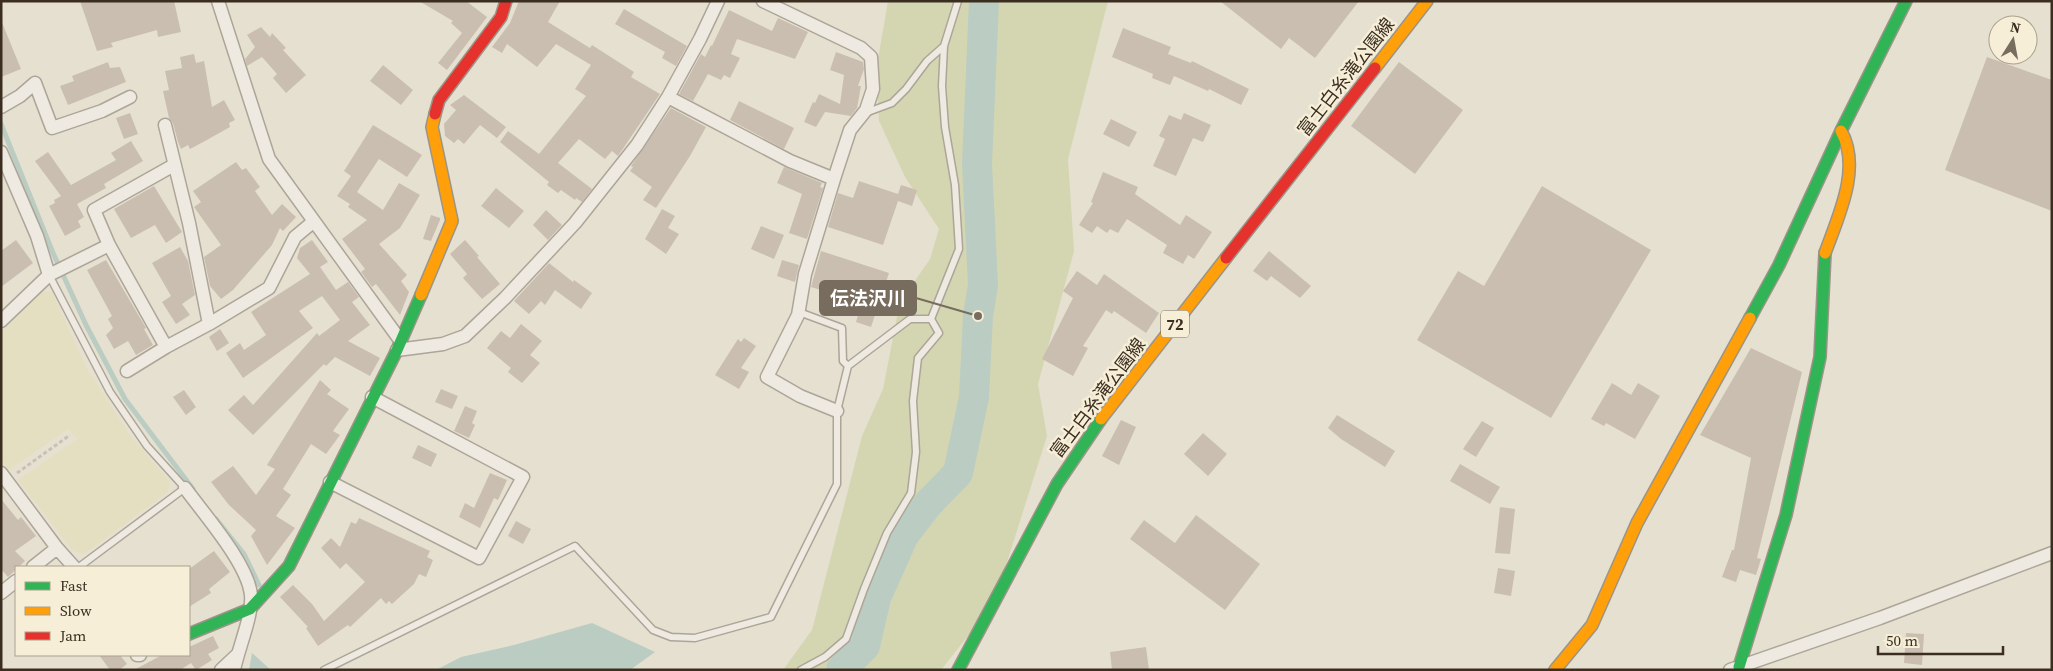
<svg xmlns="http://www.w3.org/2000/svg" width="2053" height="671" font-family="'Source Serif 4','Noto Sans JP',serif">
	<style>
		.farmland { fill: #e5dfc1 }
		.green { fill: #d4d6b2 }
		.water { fill: #bbccc2 }
		.lines { fill: none; stroke-linecap: round; stroke-linejoin: round }
		.stream { stroke: #bbccc2; stroke-width: 5 }
		.river { stroke: #bbccc2; stroke-width: 30 }
		.building { fill: #cabeb1 }
		.lane-casing { stroke: #aca598; stroke-width: 9 }
		.street-casing { stroke: #aca598; stroke-width: 15 }
		.fast-casing { stroke: #9b9488; stroke-width: 14 }
		.slow-casing { stroke: #9b9488; stroke-width: 14 }
		.jam-casing { stroke: #9b9488; stroke-width: 14 }
		.path { stroke: #c7c1b8; stroke-width: 3; stroke-dasharray: 4 2.5; stroke-linecap: butt }
		.lane { stroke: #eeeae2; stroke-width: 6 }
		.street { stroke: #eeeae2; stroke-width: 12 }
		.fast { stroke: #30b455; stroke-width: 11 }
		.slow { stroke: #ff9f0a; stroke-width: 11 }
		.jam { stroke: #e5322d; stroke-width: 11 }
		.labels { text-anchor: middle; stroke-width: 5; stroke-linejoin: round; paint-order: stroke }
		.shield { fill: #f6eed7; stroke: #736857; stroke-width: 1 }
		.shield-label { font-size: 16px; font-weight: bold; fill: #3b2e20 }
		.street-label { font-size: 18px; fill: #3b2e20; stroke: #f6eed7 }
		.leader { fill: none; stroke: #776c5e; stroke-width: 2 }
		.callout-dot { fill: #776c5e; stroke: #f6eed7; stroke-width: 2 }
		.callout { fill: #776c5e; stroke: #776c5e; stroke-width: 2 }
		.callout-label { font-size: 19px; text-anchor: middle; font-weight: bold; fill: #fff }
	</style>
	<rect width="100%" height="100%" fill="#e6e0d0"/>
	<path class="farmland" d="M42,291l10,1 35,77 45,69 38,44 -2,10 -84,62 -11,-3 -55,-71 59,-41 -9,-10 -59,41 -8,-12v-125z"/>
	<path class="green" d="M888,1h220l-40,158 6,92 -36,133 9,52 -53,167 -53,67h-158l29,-40 50,-194 21,-47 17,-87 30,-43 9,-30 -34,-52 -26,-56 -3,-50z"/>
	<path class="water" d="M592,623l63,29 -25,18h-194l25,-13 53,-12z
		M252,653l19,17h-22z"/>
	<g class="lines">
		<path class="stream" d="M1,124l52,129 33,72 39,74 68,90
			M216,519l28,35 15,31"/>
		<path class="river" d="M841,670l24,-24 11,-48 28,-63 24,-31 30,-31 16,-76 4,-81 5,-31 -6,-121 7,-163"/>
	</g>
	<path class="building" d="M80,1h94l7,31 -23,5 -1,-7 -46,13 2,4 -16,4z
		M419,1h47l21,16 -40,53 -9,-7 24,-30 -11,-10 2,-2z
		M519,1h41l-12,21 42,26 2,-3 42,27 -3,5 29,17 -42,62 -6,-5 -7,8 -26,-20 -21,24 34,26 -10,13 -6,-4 -1,2 -14,-10 -3,3 -11,-8 2,-3 -49,-40 8,-11 31,23 47,-58 -11,-7 16,-24 -35,-21 -19,23 -30,-23 -5,9 -10,-6 18,-24z
		M1220,1h139l-44,57 -26,-20 -8,11z
		M624,9l63,37 -11,20 -14,-8 3,-6 -50,-28z
		M729,10l43,21 6,-13 30,14 -13,27 -58,-20 -6,15 9,4 -10,20 -6,-3 -3,5 -13,-6 -15,27 -14,-7 22,-40 4,3 6,-12 1,1z
		M1,20l20,49 -20,8z
		M261,27l9,10 2,-4 14,15 -3,2 23,25 -20,18 -13,-15 4,-4 -15,-17 -15,9 -2,-7 10,-12 -8,-12z
		M1123,28l48,19 -3,7 23,9 1,-2 57,28 -8,16 -32,-16 -1,2 -34,-15 -4,9 -18,-7 1,-4 -41,-17z
		M836,52l27,10 1,7 -6,17h3l-4,22 -6,8 -26,-4 -9,15 -12,-5 9,-20 2,1 4,-9 21,10 4,-29 -14,-5z
		M194,54l2,9 8,-2 8,46 12,-7 11,20 -6,3 1,4 -25,14 -15,8 -2,-4 -7,4 -3,-7 -5,-19 -4,-5 -6,-27 6,-1 -4,-19 17,-3 -2,-11z
		M1987,57l65,23v131l-107,-41z
		M108,62l2,6 10,-1 6,15 -58,23 -8,-19 14,-5 -2,-5z
		M1399,62l64,48 -48,64 -64,-48z
		M383,65l30,25 -12,15 -31,-24z
		M464,95l42,32 -9,11 -17,-13 -16,19 -6,-5 -4,4 -9,-7 -1,-12 12,-14 -6,-5z
		M739,101l55,27 -10,21 -54,-29z
		M671,108l35,19 -16,29 -34,52 -13,-8 9,-13 -22,-16 3,-4 -2,-1z
		M130,113l8,21 -14,5 -8,-21z
		M1184,113l27,12 -8,17 -10,-4 -17,38 -23,-10 12,-27 -6,-3 10,-21 12,5z
		M1111,119l26,13 -8,15 -26,-13z
		M373,125l49,30 -15,22 -28,-18 -22,33 26,18 16,-27 21,12 -20,33 -21,16 28,31 -6,6 8,11 -9,23 -24,-31 -4,3 -11,-15 4,-3 -23,-30 25,-19 -19,-13 2,-3 -13,-8 14,-20 -7,-5z
		M131,141l12,20 -39,23 2,4 -29,16 7,13 -6,4 3,6 -16,9 -16,-30 6,-3 -1,-3 7,-4 -26,-35 13,-9 23,33 45,-25 -5,-7z
		M236,162l6,8 4,-2 14,19 -5,4 17,24 10,-11 14,13 -13,14 -3,-3 -8,17 -39,45 -12,9 -11,-13 -6,-29 17,-12 -27,-38 7,-5 -8,-11z
		M784,167l38,16 -2,4 3,1 -16,51 -18,-6 13,-39 -25,-11z
		M1103,172l35,15 -3,7 45,31 6,-10 26,17 -18,27 -6,-4 -5,9 -20,-11 4,-8 -40,-26 -9,14 -8,-4 -3,4 -10,-7 -5,7 -13,-8 14,-22 -2,-1z
		M859,181l39,13 3,-9 16,5 -5,16 -14,-5 -15,44 -55,-18 10,-34 15,5z
		M154,186l28,46 -16,11 -11,-18 -24,13 -17,-29z
		M1542,186l109,64 -100,168 -134,-78 41,-69 26,15z
		M496,188l28,23 -15,17 -28,-22z
		M662,209l13,7 -7,12 11,6 -13,20 -21,-15z
		M546,210l16,15 -14,15 -15,-15z
		M431,215l9,3v2l-9,21 -8,-2z
		M761,226l23,9 -10,24 -23,-10z
		M16,240l17,23 -32,24v-36z
		M312,240l16,22 -8,5 16,23 12,-8 11,15 -7,5 18,23 -22,16 32,17 -10,18 -35,-19 -9,9 -2,-2 -71,71 -25,-25 16,-15 9,10 64,-72 2,3 21,-16 -18,-24 -23,15 14,17 -70,50 -17,-25 14,-10 4,7 22,-15 -15,-23 59,-38 -13,-16 3,-10z
		M465,240l14,16 -2,1 23,27 -18,15 -19,-21 4,-4 -17,-20z
		M180,247l8,14 7,34 -13,9 8,11 -14,9 -14,-22 9,-6 -19,-33z
		M821,251l68,22 -18,54 -15,-5 6,-19 -51,-16z
		M1269,251l42,35 -11,12 -29,-22 -4,5 -14,-10z
		M106,260l40,68 -2,1 9,16 -17,10 -8,-14 -14,8 -8,-14 7,-7 -5,-9 4,-3 -25,-46z
		M782,260l17,5 -4,17 -18,-6z
		M549,263l24,19 1,-2 18,13 -11,16 -26,-19 -10,15 -4,-4 -12,13 -15,-13z
		M1077,271l20,14 7,-11 55,39 -13,20 -32,-22 -2,3 -6,-4 -23,36 5,2 -15,28 -31,-17 31,-61 -10,-7z
		M521,324l21,17 -12,14 10,8 -18,20 -14,-11 3,-4 -24,-20 14,-17 9,7z
		M220,329l9,14 -12,8 -8,-14z
		M744,338l12,8 -15,22 8,4 -10,17 -24,-14 23,-36 3,3z
		M1751,348l51,24 -45,186 4,1 -5,16 -16,-5 -4,12 -14,-5 10,-27h2l17,-92 -51,-23z
		M320,380l11,10 -4,4 22,15 -16,22 7,4 -14,19 -15,-10 -28,45 8,6 -15,21 19,12 -28,37 -16,-29 5,-6 -27,-25 -18,-23 22,-16 23,29 19,-26 -8,-4z
		M1612,383l19,12 7,-12 22,13 -25,43 -29,-16 -2,3 -13,-7z
		M441,389l17,7 -6,13 -17,-7z
		M184,390l12,17 -10,8 -13,-18z
		M465,406l12,5 -5,12 3,2 -6,13 -15,-7z
		M1337,415l58,36 -10,16 -44,-28 -13,-11z
		M1121,420l15,7 -17,38 -17,-9z
		M1482,421l12,7 -18,29 -13,-8z
		M1203,433l24,21 -19,22 -24,-22z
		M418,445l19,9 -6,13 -19,-9z
		M1460,464l40,23 -10,17 -40,-23z
		M490,473l17,7 -9,20 -4,-2 -14,30 -21,-11 6,-14 9,5z
		M1,499l17,21 3,-3 15,19 -21,15 10,10 -17,16 -7,-8z
		M1500,507l15,2 -5,45 -15,-1z
		M1196,515l64,49 -35,46 -95,-71 14,-19 31,23z
		M359,518l71,33 -3,6 6,3 -7,17 -7,-3 -5,10 -22,20 -3,-3 -3,3 -5,-6 -31,29 -2,-2 -30,21 -12,-18 2,-1 -28,-30 13,-12 19,19 12,17 41,-39 -19,-19 -6,6 -19,-21 10,-10 9,9 11,-25 5,2z
		M516,521l15,8 -8,15 -15,-8z
		M214,551l16,21 -21,17 2,4 -22,14v-38z
		M1498,568l17,3 -4,25 -17,-3z
		M1906,633l18,1 -2,31 -18,-2z
		M213,636l6,12 -11,6 4,6 -16,10 -5,-7 -11,7h-46l28,-15h27v-8z
		M1146,647l3,23h-37l-2,-18z
		M99,655h21l7,9 -8,6h-9z"/>
	<g class="lines">
		<defs>
			<path id="lane" d="M865,113l27,-10 14,-14 21,-28 17,-15
				M49,275l61,117 37,54 38,42 -106,79
				M799,312l43,16 1,33 5,5
				M324,670l251,-124 78,84 18,7 24,1 76,-21 66,-133v-73l11,-45 62,-47h21
				M801,670l24,-13 21,-18 18,-50 23,-56 24,-40 5,-41 -3,-51 5,-43 21,-25 -8,-14 28,-70 -4,-64 -10,-58 -3,-41 2,-40 14,-45"/>
			<path id="street" d="M218,1l51,158 131,181
				M763,1l98,47 10,9 2,32 -7,21 -16,20 -16,49
				M668,97l122,64 44,18 -29,95 -7,41 -31,62 33,19 37,15
				M1,107l19,-11 15,-13 17,45 50,-17 28,-14
				M165,125l24,98 20,101
				M1,152l36,84 12,39
				M174,165l-80,45 15,35 57,102 43,-23 60,-36 26,-51 18,-15
				M1,321l48,-46 60,-30
				M397,350l46,-6 22,-8 40,-38 70,-75 62,-78 31,-48 32,-58 18,-38
				M127,371l39,-24
				M1,473l56,75 17,19
				M330,482l149,76 44,-81 -151,-80
				M185,488c19,26 63,76 66,107 2,20 -13,54 -17,75
				M33,567l24,-19
				M1,593l15,-12
				M137,655h3
				M221,670l16,-15
				M1730,670l150,-52 172,-65"/>
			<path id="fast" d="M1750,318l29,-53 62,-134 65,-130
				M189,634l61,-25 39,-43 108,-216 24,-55
				M1739,667l47,-152 34,-158 5,-104
				M958,670l99,-186 44,-65"/>
			<path id="slow" d="M1375,68l52,-67
				M1825,253c13,-36 37,-85 16,-122
				M421,295l31,-74 -20,-94 3,-13
				M1101,419l125,-161
				M1555,670l37,-45 45,-102 113,-205"/>
			<path id="jam" d="M435,114l4,-14 62,-83 5,-16
				M1226,258l149,-190"/>
		</defs>
		<use href="#lane" class="lane-casing"/>
		<use href="#street" class="street-casing"/>
		<use href="#fast" class="fast-casing"/>
		<use href="#slow" class="slow-casing"/>
		<use href="#jam" class="jam-casing"/>
		<path class="path" d="M17,473l53,-38"/>
		<use href="#lane" class="lane"/>
		<use href="#street" class="street"/>
		<use href="#fast" class="fast"/>
		<use href="#slow" class="slow"/>
		<use href="#jam" class="jam"/>
	</g>
	<g class="labels">
		<rect class="shield" x="1161" y="310.5" width="28" height="27" rx="4"/>
		<g class="shield-label">
			<text x="1175" y="330">72</text>
		</g>
		<g class="street-label">
			<text transform="translate(1346 77) rotate(-52)" y="6">富士白糸滝公園線</text>
			<text transform="translate(1098 398) rotate(-53)" y="6">富士白糸滝公園線</text>
		</g>
	</g>
	<path class="leader" d="M978 316L916 298"/>
	<circle class="callout-dot" cx="978" cy="316" r="5"/>
	<rect class="callout" x="820" y="281" width="96" height="34" rx="5"/>
	<g class="callout-label">
		<text x="868" y="305">伝法沢川</text>
	</g>
	<rect width="2053" height="671" fill="none" stroke="#3b2e20" stroke-width="5"/>
	<rect x="15" y="566" width="175" height="90" fill="#f6eed7" stroke="#aba18e"/>
	<rect x="25" y="582" width="25" height="8" fill="#30b455" stroke="#aba18e"/>
	<text x="60" y="591" font-size="15" fill="#3b2e20">Fast</text>
	<rect x="25" y="607" width="25" height="8" fill="#ff9f0a" stroke="#aba18e"/>
	<text x="60" y="616" font-size="15" fill="#3b2e20">Slow</text>
	<rect x="25" y="632" width="25" height="8" fill="#e5322d" stroke="#aba18e"/>
	<text x="60" y="641" font-size="15" fill="#3b2e20">Jam</text>
	<g transform="translate(2013 40) rotate(11)"><circle r="24" fill="#f6eed7" stroke="#aba18e"/>
	<path d="M0-4L9 19L0 12L-9 19Z" fill="#776c5e"/>
	<text y="-8" font-size="14" font-weight="bold" text-anchor="middle" fill="#3b2e20">N</text>
	</g>
	<path d="M1878 646v8h125v-8" fill="none" stroke="#3b2e20" stroke-width="2.5"/>
	<text x="1886" y="646" font-size="15" fill="#3b2e20" stroke="#f6eed7" stroke-width="4" paint-order="stroke">50 m</text>
</svg>
